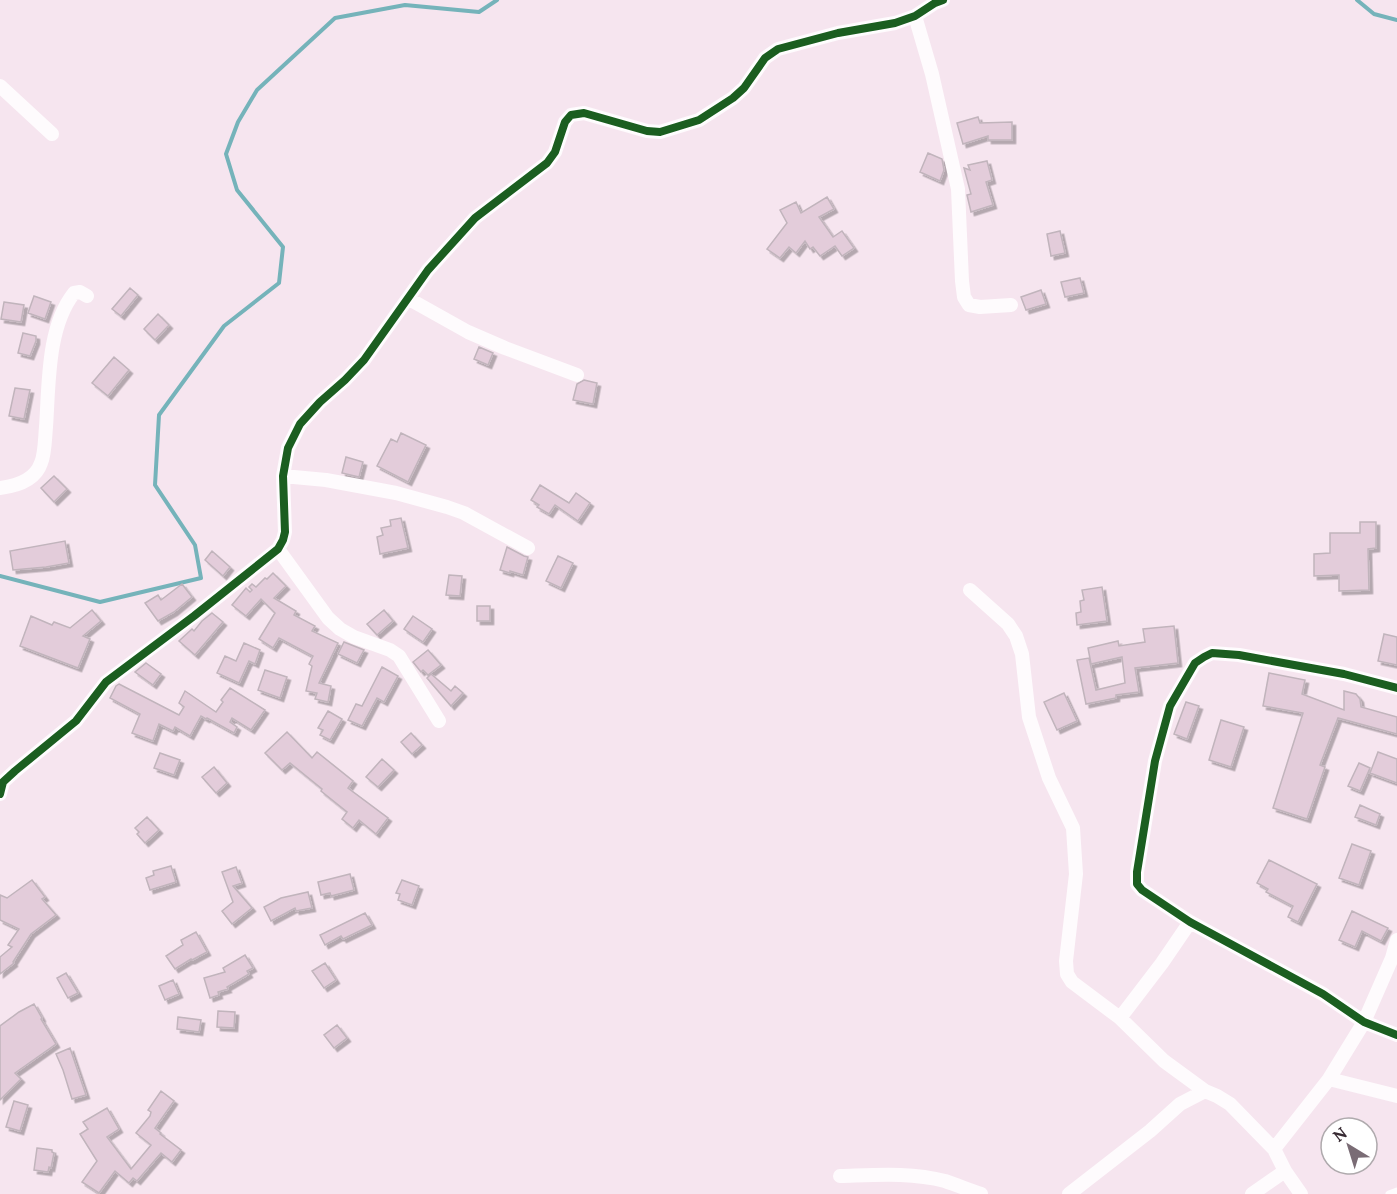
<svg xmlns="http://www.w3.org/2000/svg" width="1397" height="1194" font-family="Lora,serif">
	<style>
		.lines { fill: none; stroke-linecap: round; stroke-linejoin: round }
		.stream { stroke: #75b3ba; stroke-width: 4 }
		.building { fill: #e3ccda; stroke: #c1b4bc; stroke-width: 1.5; filter: url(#shadow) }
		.service { stroke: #fefbfd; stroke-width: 7 }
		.minor { stroke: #fefbfd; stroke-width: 14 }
		.cycleway-casing { stroke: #fff; stroke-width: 11 }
		.cycleway { stroke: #1b5e20; stroke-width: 8 }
	</style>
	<defs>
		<filter id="shadow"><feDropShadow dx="3.5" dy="3.5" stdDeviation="0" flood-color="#0004"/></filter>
	</defs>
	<rect width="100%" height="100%" fill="#f6e5ef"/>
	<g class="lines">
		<path class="stream" d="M1357,0l17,14 23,6
			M0,576l100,26 101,-24 -6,-33 -40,-60 4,-70 65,-89 55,-43 4,-36 -46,-57 -11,-36 12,-32 19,-32 78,-72 70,-13 74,7 18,-12"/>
	</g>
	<path class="building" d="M978,117l2,6 32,-1v18h-24v-4l-25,8 -6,-21z
		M928,153l14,6 2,11 -4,11 -20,-9z
		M987,161l5,19 -6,2 7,23 -22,7 -4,-17 4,-1 -7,-26 6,2 -2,-5z
		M827,197l7,12 -15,8 14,20 9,-6 12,17 -12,8 -7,-10 -15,10 -7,-9 -3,2 -5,-8 -9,12 -7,-6 -9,11 -13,-9 20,-26 -7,-13 16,-8 5,11z
		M1060,231l5,22 -14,3 -4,-22z
		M1080,278l4,15 -19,4 -4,-15z
		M130,288l8,7 -17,21 -9,-7z
		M1041,290l5,14 -20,6 -5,-13z
		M34,296l17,6 -6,17 -17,-6z
		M4,302l20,3 -3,17 -20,-3z
		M158,314l11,11 -14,15 -11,-11z
		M23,333l13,3v5l-6,15 -12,-3z
		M479,347l14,6 -5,12 -14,-6z
		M114,357l15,13 -21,26 -16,-13z
		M584,380l13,3 -4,21 -20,-4 4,-16z
		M15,388l15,2 -6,29 -15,-3z
		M401,433l25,12 -18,37 -31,-16 14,-27 6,3z
		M346,457l17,5 -4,15 -17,-4z
		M54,476l13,13 -13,13 -13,-14z
		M540,485l29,18 7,-10 14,10 -12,18 -23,-16 -6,9 -12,-7 2,-2 -8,-5z
		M401,518l7,30 -28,6 -3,-17 6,-2 -2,-7 10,-2 -1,-6z
		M1360,522h16v26l-8,1 1,41 -30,1v-16l-25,1v-22l16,-1v-20h30z
		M65,541l4,22 -23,4 -33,3 -3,-19z
		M507,547l17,9 4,1 -5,18 -13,-4v2l-10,-3z
		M212,551l18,16 -7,9 -18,-16z
		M558,556l15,7 -12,25 -15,-7z
		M273,573l13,13 -12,12 22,13 -2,4 21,11 -3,5 26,12 -19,40 12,3 -3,16 -13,-3 2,-6 -11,-2 6,-25 -3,-2 4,-8 -34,-18 -6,10 -14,-9 16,-26 -14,-14 -15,17 -14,-11 14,-17 4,4 2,-2 -3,-3 3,-3 4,3 9,-9 2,1z
		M449,575l13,1 -2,20 -14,-1z
		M182,584l10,13 -18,15 -16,9 -13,-18 13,-8 3,5z
		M1102,587l5,34 -30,4 -1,-12 5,-1 -1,-11 4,-1 -2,-10z
		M477,606h13v15h-13z
		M92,610l9,11 -18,15 7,3 -12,29 -58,-22 11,-30 21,9 2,-3 16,6z
		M384,610l9,11 -16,14 -10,-11z
		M212,613l11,9 -28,33 -16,-14 13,-12 2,2 8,-10z
		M413,616l19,13 -9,13 -19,-13z
		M1174,626l4,37 -43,5 4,24 -23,3v3l-30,6 -9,-44 12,-2 7,32 29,-7 -3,-26 -31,7 -3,-16 30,-7 1,5 26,-4 -2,-13z
		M1384,634l13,3v28l-19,-4z
		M344,642l20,8 -7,13 -19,-9z
		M244,643l16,7 -5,14 -6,-3 -10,22 -22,-10 8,-17 11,5z
		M428,650l13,15 -13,10 -5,-5 -2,2 -8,-10z
		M146,663l15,11 -8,11 -18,-13z
		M382,667l16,9 -14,26 -7,-4 -15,28 -14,-6 8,-16 6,2z
		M265,670l22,7 -7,21 -22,-8z
		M1269,673l36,7 -3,14 42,16v-19l12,3 4,5 1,8 36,10v17l-59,-16 -18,47 5,2 -18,52 -34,-11 30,-95 -40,-7z
		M431,674l20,17 4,-5 8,7 -12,13 -24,-28z
		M119,684l60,31 5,-8 -5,-4 6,-12 31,21 7,-10 -2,-2 9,-12 35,22 -14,20 -19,-12 -2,4 7,5 -3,6 -27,-15 -1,1 -5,-3 -11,20 -15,-9 -2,4 -14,-7 -6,17 -21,-8 8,-19 -30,-16 6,-12z
		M1064,693l13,28 -20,9 -13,-28z
		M1186,702l13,4 -12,33 -13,-5z
		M328,711l14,8 -12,21 -10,-5 3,-5 -5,-2z
		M1221,720l23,7 -13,40 -22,-7z
		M287,732l25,26 5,-6 36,29 -5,7 40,30 -12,16 -17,-14 -6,8 -11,-9 5,-7 -26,-21 1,-2 -32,-26 -8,7 -17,-17z
		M411,733l11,12 -10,9 -11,-12z
		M1378,752l19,7v24l-27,-10z
		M160,753l20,7 -6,15 -20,-7z
		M382,759l12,11 -16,17 -12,-10z
		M1359,763l11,5 -10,23 -12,-5z
		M214,767l13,16 -11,10 -14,-16z
		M1360,805l20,9 -4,11 -21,-8z
		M147,817l12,13 -14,13 -8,-9 2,-2 -4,-4z
		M1352,844l19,7 -12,34 -20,-7z
		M1269,860l48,24 -19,38 -10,-5 5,-11 -27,-14 2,-3 -11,-6z
		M171,866l5,16 -26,8 -4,-12 8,-3 -1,-4z
		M236,867l6,16 -9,3 19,22 -20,16 -10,-13 11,-9 -11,-30z
		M350,874l4,16 -23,6 -1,-3 -9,2 -3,-13z
		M32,880l13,17 -3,2 14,16 -25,19 -18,28 1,1 -14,11v-17l12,-10 -4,-2 11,-16 -19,-9v-25l7,3z
		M402,880l17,6 -7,19 -14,-5 2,-6 -4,-1z
		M308,892l4,16 -16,3 -1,-3 -24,13 -7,-14 17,-9z
		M1352,911l36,17 -7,13 -19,-10 -7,16 -16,-7z
		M365,913l7,12 -29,14 -2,-3 -16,9 -5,-10z
		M196,932l11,20 -15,8 -1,-1 -16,10 -9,-13 17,-11 -2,-5z
		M245,955l8,13 -6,3 2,3 -22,13 1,2 -10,3 1,3 -9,3 -6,-20 21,-6 -2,-4z
		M325,963l11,17 -12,8 -12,-17z
		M66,973l12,20 -10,5 -11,-20z
		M173,980l6,14 -14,6 -6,-14z
		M34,1004l8,14 -1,1 15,25 -41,29 6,6 -21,21v-74l19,-14z
		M218,1011l17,1 -1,16 -17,-1z
		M178,1017l23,3 -2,12 -22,-3z
		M337,1025l10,13 -13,10 -10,-13z
		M70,1048l16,47 -14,4 -9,-29 -7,-16z
		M161,1091l13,10 -19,27 6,5 -1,1 21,16 -9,12 -11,-9 -24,28 -4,-3 -4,5 -14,-12 -16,22 -17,-11 15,-21 -17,-27 8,-5 -5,-7 24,-14 12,21 -12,8 24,32 20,-24 -15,-12 14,-17 1,-4 -3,-2z
		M14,1101l14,4 -8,26 -14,-4z
		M37,1148l15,2v2l2,1 -3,15 -2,-1 -1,5 -14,-2z"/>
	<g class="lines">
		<path class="service" d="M1389,1194l8,-3"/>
		<path class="minor" d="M915,16l17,58 26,115 4,92 2,16 5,8 11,2 31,-2
			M0,86l52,48
			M409,299l59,33 37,16 72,27
			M283,476l43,4 70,13 51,14 17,6 64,35
			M0,488c16,-2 35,-7 41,-25 4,-9 4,-26 5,-36 3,-42 1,-100 28,-134l6,-1 7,4
			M278,549l50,69 12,11 14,8 36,13 9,6 40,65
			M970,590l38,34 8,12 6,18 7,63 20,61 24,50 3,46 -10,87 1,13 5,8 48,36 44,43 41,30
			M1397,688l-53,-14 -105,-19 -27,-2 -8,4 -9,6 -25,43 -15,55 -18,111v12l5,6 48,32 133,72 41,28 33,13
			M0,794l3,-12 12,-11 61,-50 30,-39 88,-66 84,-67 5,-9 2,-8 -2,-56 5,-28 12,-24 20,-22 25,-22 19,-20 64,-90 47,-52 72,-55 8,-11 10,-30 6,-7 13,-2 63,18 13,1 39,-12 34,-22 11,-10 21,-30 13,-9 60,-16 57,-10 20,-7 20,-13 8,-3
			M1120,1018l42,-55 28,-41
			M1329,1079l68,17
			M1274,1149l55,-70 35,-57 28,-64 5,-18
			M840,1176c35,-1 71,-4 105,5 12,4 24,9 36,13
			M1069,1194l81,-63 30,-27 25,-13 12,5 13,8 44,45 11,22 16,23
			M1252,1194l33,-23"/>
		<defs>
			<path id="cycleway" d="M1397,688l-53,-14 -105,-19 -27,-2 -8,4 -9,6 -25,43 -15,55 -18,111v12l5,6 48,32 133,72 41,28 33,13
				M0,794l3,-12 12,-11 61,-50 30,-39 88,-66 84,-67 5,-9 2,-8 -2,-56 5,-28 12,-24 20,-22 25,-22 19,-20 64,-90 47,-52 72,-55 8,-11 10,-30 6,-7 13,-2 63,18 13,1 39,-12 34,-22 11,-10 21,-30 13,-9 60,-16 57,-10 20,-7 20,-13 8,-3"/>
		</defs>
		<use href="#cycleway" class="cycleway-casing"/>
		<use href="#cycleway" class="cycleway"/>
	</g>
	<g transform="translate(1349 1146) rotate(322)"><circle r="28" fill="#ffffff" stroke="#afaaad" stroke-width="1.5"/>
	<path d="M0-4.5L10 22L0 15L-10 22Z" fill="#7a6c75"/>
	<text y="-9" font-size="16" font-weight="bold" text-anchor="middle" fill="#382b33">N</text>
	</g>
</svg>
